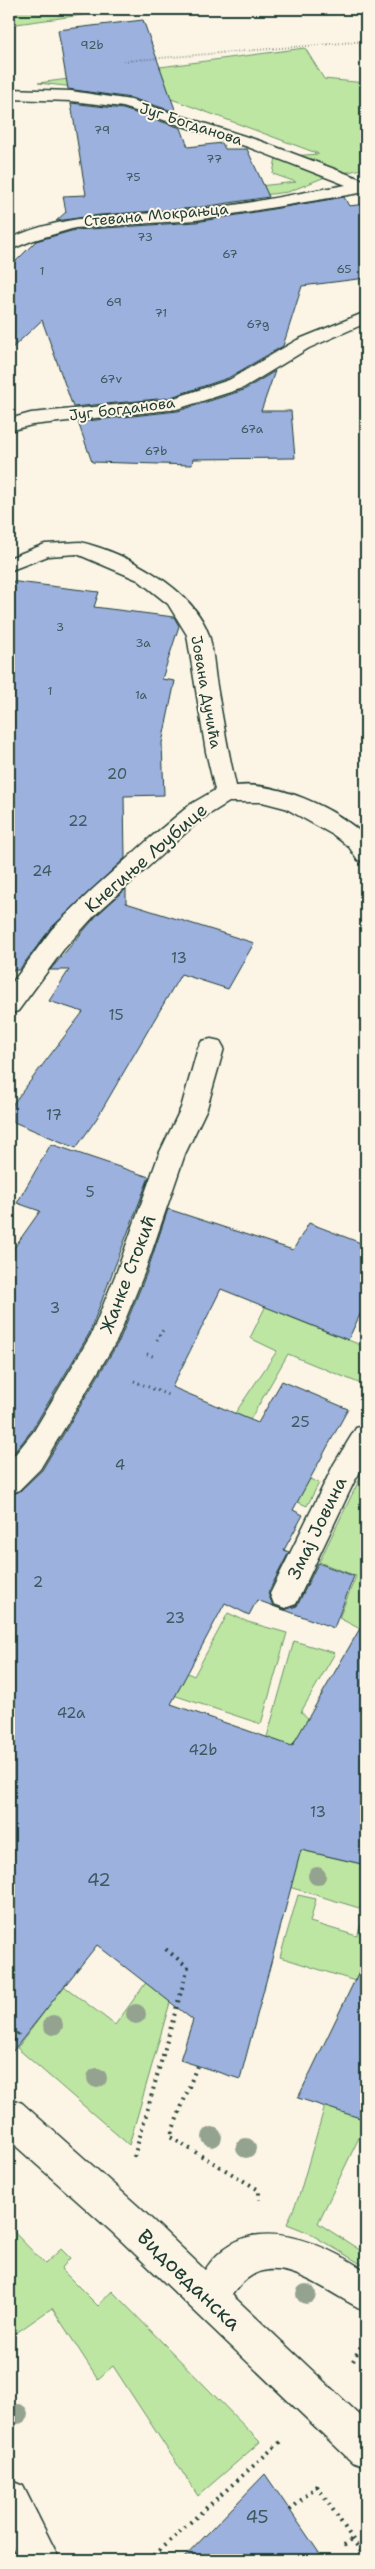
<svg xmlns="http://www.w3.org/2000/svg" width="375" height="2569" font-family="'Shantell Sans',sans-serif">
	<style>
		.green { fill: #bde6a2; stroke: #6e926b }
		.building { fill: #9db1df; stroke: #1f3d34 }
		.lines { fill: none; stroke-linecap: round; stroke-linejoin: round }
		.minor-casing { stroke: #1f3d34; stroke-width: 3 }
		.path-far2 { stroke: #1f3d34; stroke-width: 2; stroke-dasharray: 0.5 2.5; stroke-linecap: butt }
		.path-far1 { stroke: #1f3d34; stroke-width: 3; stroke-dasharray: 1 4; stroke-linecap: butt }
		.path { stroke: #1f3d34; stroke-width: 4; stroke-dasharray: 2 5; stroke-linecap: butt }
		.minor { fill: #fcf5e5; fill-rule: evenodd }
		.tree { fill: #94a290 }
		.labels { text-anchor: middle; stroke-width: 4; stroke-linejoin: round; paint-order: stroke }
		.far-number-label { font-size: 12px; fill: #3e5a5f }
		.far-street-label { font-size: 15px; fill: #1f3d34; stroke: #fcf5e5 }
		.number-label { font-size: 15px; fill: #3e5a5f }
		.street-label { font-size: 18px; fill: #1f3d34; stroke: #fcf5e5 }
		.near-number-label { font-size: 18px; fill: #3e5a5f }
		.near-street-label { font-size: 21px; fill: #1f3d34; stroke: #fcf5e5 }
	</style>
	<rect width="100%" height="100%" fill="#fcf5e5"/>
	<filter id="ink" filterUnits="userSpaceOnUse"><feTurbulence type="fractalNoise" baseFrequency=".02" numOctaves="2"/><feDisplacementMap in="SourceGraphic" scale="10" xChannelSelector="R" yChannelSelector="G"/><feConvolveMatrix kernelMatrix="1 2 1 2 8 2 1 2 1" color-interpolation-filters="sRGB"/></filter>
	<g filter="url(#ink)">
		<path class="green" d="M9,9h117l-117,16z
			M305,48l19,31 42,4v87l-4,-1 -37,8 -37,15 -65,8 27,-13 46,-5 -23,-8 3,-17 43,-3 -153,-57 -128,-14z
			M274,1289l11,26 81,32v39l-78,-32 -53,92 84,37 -12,23 -96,-41 -81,104 147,-218 -27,-13z
			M366,1466v166l-27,-14 17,-42 -37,-14z
			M228,1613l20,9 39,11 -26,91 -112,-37 14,-25 31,14z
			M294,1641l41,12 -34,59 43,37 -103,80z
			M263,1841l103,24v110l-7,-3 -4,9 -75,-24 18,-62 18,4 -6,23 47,14 9,-26 -137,-41z
			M153,1973l20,19 -44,153 -112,-97 47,-62 51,39z
			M360,2040l6,3v80l-48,100 48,31v13l-59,-35 -20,-8 12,-28 27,-94 -19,-6 16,-49 29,12z
			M9,2227l36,37 16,-15 9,9 -9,11 37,37 14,-15 148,151 -62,54 -85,-130 -15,13 -46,-71 -43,30z"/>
		<path class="building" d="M143,20l33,92 -45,-14 -63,-9 -10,-59z
			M71,103l52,6 58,19 7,19 34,-4 3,6h22l22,48 -74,11 -95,7 -44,6 10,-9 -3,-16 23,-1z
			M344,197l5,9 17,-2v74l-64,8 -19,60 -55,32 -60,20 -95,9 -31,-87 -33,31v-83l27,-27 39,-11 121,-8z
			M275,371l-14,40h30l4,47 -102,1 -1,6 -100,-3 -14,-40 100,-11 66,-21z
			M9,581l90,11 -5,15 80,10 5,9 -17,53 13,2 -13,62 2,52 -40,1 1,62 -74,70 -32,42h-10z
			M126,889v14l128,40 -26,46 -47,-15 -84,144 -21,30 -67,-28v-11l74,-97 -34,-11 20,-31h-19l47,-55z
			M51,1144l98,33 -60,157 -57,96 -23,29v-204l31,-44 -23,-8z
			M168,1209l125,41 16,-27 57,22v57l-18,38 -127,-51 -49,98 86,36 24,-42 66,28 -55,101 10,5 -19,35 5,2 -21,41 5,13 11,4 13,-4 21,-43 36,13 -20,52 -77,-28 -8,15 -24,-12 -54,101 121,42 74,-128v247l-65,-15 -61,229 -60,-19 13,-40 -96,-75 -88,111v-560l11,-5 22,-21 77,-129 28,-69z
			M366,1957v163l-68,-22z
			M265,2474l59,86h-142z"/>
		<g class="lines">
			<defs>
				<path id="minor" d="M9,89l62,2 60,9 129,41 106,40v11l-170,28 -121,8 -41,12 -25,10v-11c59,-28 123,-22 186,-29 51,-5 101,-17 151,-25l-98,-38 -125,-40 -52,-6 -62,-2z
					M366,312v11l-57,25 -66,40 -66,21 -145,16 -23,6v-12l22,-6 137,-13 61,-20 68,-40z
					M80,542c46,11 113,46 129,93 4,14 5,31 7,45 6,36 12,71 20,106 41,-5 102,23 130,51v25l-8,-2 -9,-13 -14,-11 -50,-28 -23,-6h-33l-29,18 -104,94 -33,36 -45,61 -9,3v-27l43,-58 41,-40 57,-51 41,-34 24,-14 -9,-38 -19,-117 -19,-31 -30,-24 -61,-26 -29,2 -39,15v-13l36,-14z
					M211,1039l9,2 4,7 -17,60 -22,46 -40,117 -28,69 -77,129 -21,21 -10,4v-32l25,-31 57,-96 26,-64 42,-117 22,-46 17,-60 4,-7z
					M366,1425v37l-12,20 -58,122 -11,4 -11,-4 -4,-10 64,-130 22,-36z
					M9,2098l13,5 116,103 67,64c41,-62 112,-30 161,1v40c-42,-18 -96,-73 -134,-16l134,126v46l-14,-5 -240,-230 -103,-92z
					M9,2480l14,6 37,74h-41l-10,-19z"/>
			</defs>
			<use href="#minor" class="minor-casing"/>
			<path class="path-far2" d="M124,61l242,-20"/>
			<path class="path-far1" d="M360,1316l6,2
				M157,1340l6,-10
				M147,1354l8,3
				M134,1381l34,14"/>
			<path class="path" d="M9,2046l10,-14
				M197,2066l-27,71 89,53v10
				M134,2157l54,-190 -25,-20
				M353,2361l9,-17
				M317,2486l49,73
				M290,2510l31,-28
				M344,2545l8,-6
				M148,2560l132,-118"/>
			<use href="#minor" class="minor"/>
		</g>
		<g class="tree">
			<circle cx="317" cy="1876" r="9"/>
			<circle cx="136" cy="2014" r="10"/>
			<circle cx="53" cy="2025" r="10"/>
			<circle cx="97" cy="2078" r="10"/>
			<circle cx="212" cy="2137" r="10"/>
			<circle cx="246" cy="2148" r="10"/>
			<circle cx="306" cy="2294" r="10"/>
			<circle cx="18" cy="2414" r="10"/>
		</g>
	</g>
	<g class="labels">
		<g class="far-number-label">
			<text x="92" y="49">92b</text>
			<text x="102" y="134">79</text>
			<text x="214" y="163">77</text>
			<text x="133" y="181">75</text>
			<text x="145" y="241">73</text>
			<text x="230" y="258">67</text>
			<text x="344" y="273">65</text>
			<text x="42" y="275">1</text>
			<text x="114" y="306">69</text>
			<text x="161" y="317">71</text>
			<text x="258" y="328">67g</text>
			<text x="111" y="383">67v</text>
			<text x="252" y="433">67a</text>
			<text x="156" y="455">67b</text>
			<text x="60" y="631">3</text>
			<text x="143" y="647">3a</text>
			<text x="50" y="695">1</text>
			<text x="141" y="699">1a</text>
		</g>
		<g class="far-street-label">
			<text transform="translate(191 124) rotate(18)" y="5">Југ Богданова</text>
			<text transform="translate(156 215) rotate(-5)" y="5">Стевана Мокрањца</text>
			<text transform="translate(122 409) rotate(-7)" y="5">Југ богданова</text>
			<text transform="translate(206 692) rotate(80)" y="5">Јована Дучића</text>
		</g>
		<g class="number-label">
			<text x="117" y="779">20</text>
			<text x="78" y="826">22</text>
			<text x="42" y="876">24</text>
			<text x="179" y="963">13</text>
			<text x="116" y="1020">15</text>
			<text x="54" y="1120">17</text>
			<text x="90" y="1197">5</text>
			<text x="55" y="1313">3</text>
			<text x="300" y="1427">25</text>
			<text x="120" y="1470">4</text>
			<text x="38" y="1587">2</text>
			<text x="175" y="1623">23</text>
			<text x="71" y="1718">42a</text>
			<text x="203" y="1755">42b</text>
			<text x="318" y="1817">13</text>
		</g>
		<g class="street-label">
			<text transform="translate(146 858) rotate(-41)" y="6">Кнегиње Љубице</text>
			<text transform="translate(128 1274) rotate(-69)" y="6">Жанке Стокић</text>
			<text transform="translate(317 1528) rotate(-64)" y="6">Змај Јовина</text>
		</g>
		<g class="near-number-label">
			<text x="99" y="1886">42</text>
			<text x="257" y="2523">45</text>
		</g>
		<g class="near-street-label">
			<text transform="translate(189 2280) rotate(44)" y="7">Видовданска</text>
		</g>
	</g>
	<rect width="375" height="2569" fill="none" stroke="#fcf5e5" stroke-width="30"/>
	<rect x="15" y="15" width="345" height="2539" fill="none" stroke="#1f3d34" stroke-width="2" filter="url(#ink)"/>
</svg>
